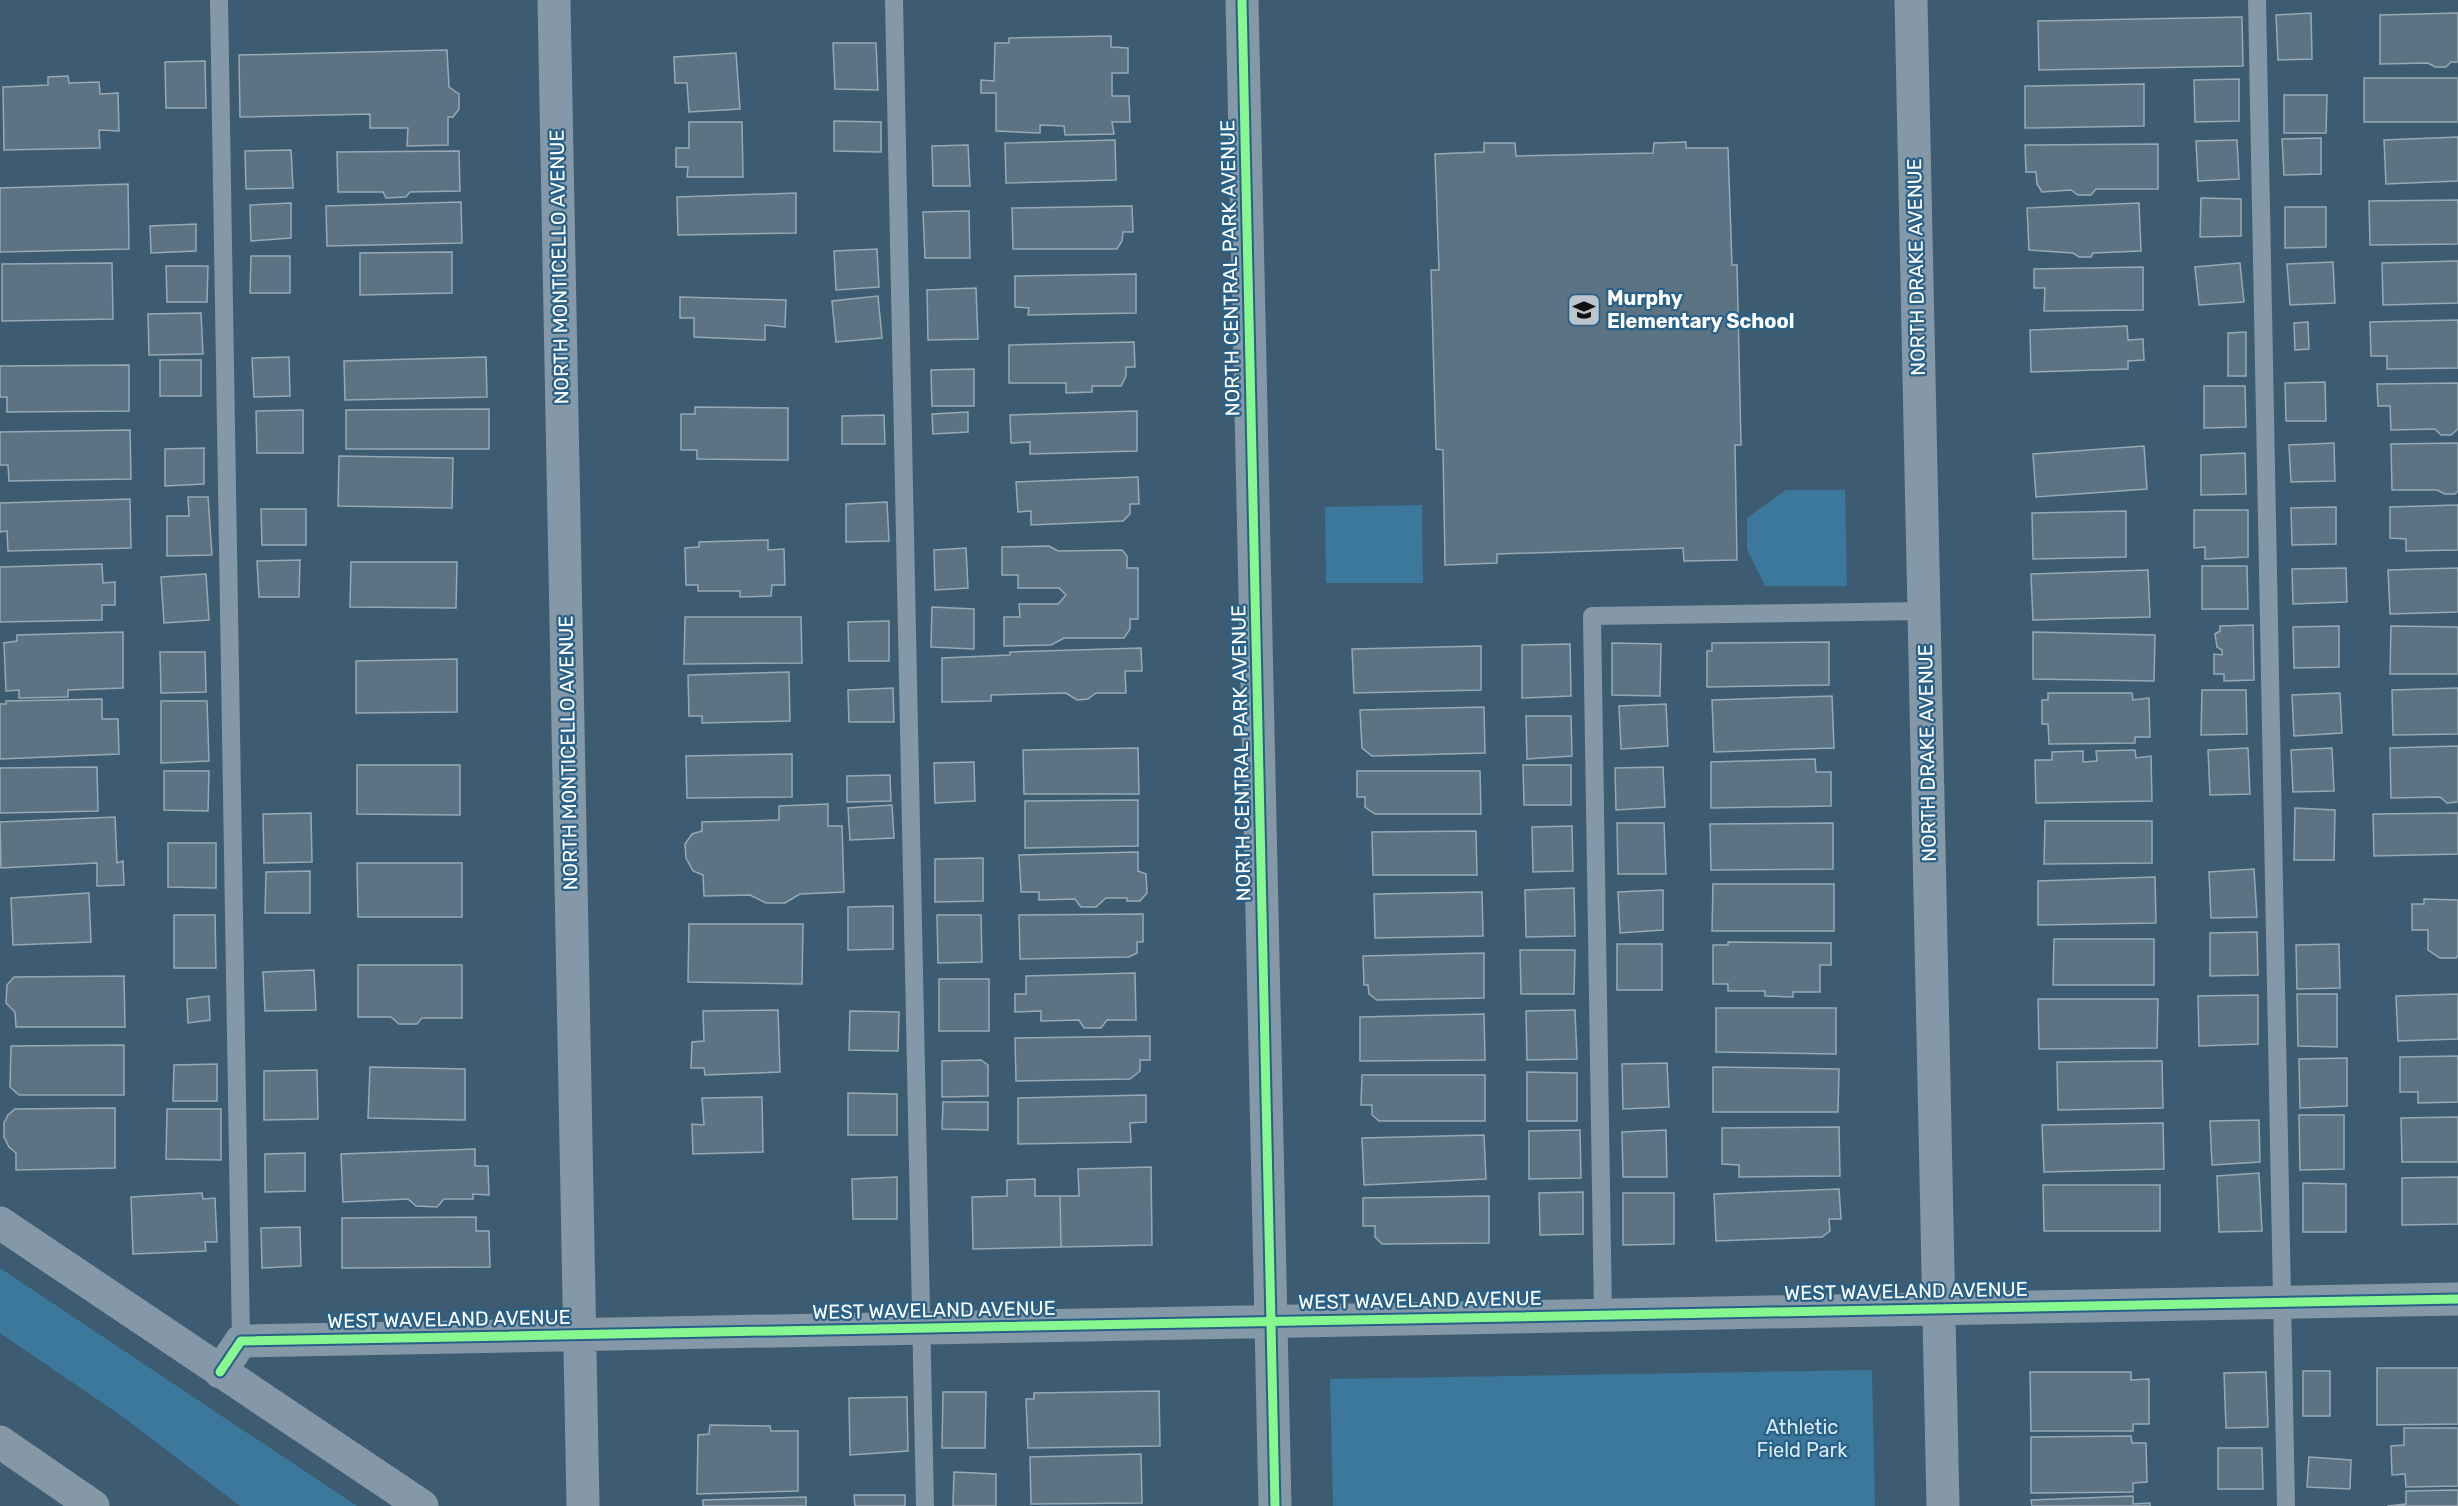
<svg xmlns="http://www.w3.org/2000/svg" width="2458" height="1506" font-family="Rubik,sans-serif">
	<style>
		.green { fill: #3c779c }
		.building { fill: #5b7383; stroke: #98a9b5; stroke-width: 1.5 }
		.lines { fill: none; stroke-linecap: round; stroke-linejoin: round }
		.lane { stroke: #8498a7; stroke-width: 18 }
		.street { stroke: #8498a7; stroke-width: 33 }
		.highway { stroke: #8498a5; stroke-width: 33 }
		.cycleway-casing { stroke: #286087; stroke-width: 13 }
		.cycleway { stroke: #87f88f; stroke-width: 9 }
		.labels { text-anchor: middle; stroke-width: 4.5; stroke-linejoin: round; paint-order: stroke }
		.street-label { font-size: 20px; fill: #fff; stroke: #286087 }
		.poi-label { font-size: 20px; font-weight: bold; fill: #fff; stroke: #286087; text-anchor: start }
		.park-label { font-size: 20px; fill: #d7eaf6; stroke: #286087 }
	</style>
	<rect width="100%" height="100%" fill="#3e5c71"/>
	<path class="green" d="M1786,490h59l2,96h-82l-18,-37v-31z
		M1422,505l1,78h-97l-1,-76z
		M0,1268l357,238h-117l-117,-89 -123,-84z
		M1872,1370l3,136h-542l-3,-127z"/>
	<path class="building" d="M2311,13l1,46 -34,1 -2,-45z
		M2458,13v49h-7l-5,5h-11l-7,-4 -48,1v-49z
		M2242,17l1,49 -204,4 -1,-49z
		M1111,36v11l17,1v25h-16v23h17l1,26h-18l2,12 -49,1 -1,-9 -24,-1v8l-44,-2v-38h-15v-13l13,1 1,-38h14v-5z
		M833,43h43l2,47 -43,-1z
		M447,50l2,37 10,7v15l-6,8h-5v28l-41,1 1,-18h-38v-14l-130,3 -1,-62z
		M736,53l4,56 -51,3 -2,-29h-12l-1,-26z
		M205,61l1,47h-40l-1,-46z
		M68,76l1,7 30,-1 1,12 18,-1 1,38 -20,-1 1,18 -96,2 -1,-63 45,-2v-8z
		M2364,78h94v44h-94z
		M2239,79v42l-44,1 -1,-42z
		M2144,84v42l-119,2v-42z
		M2284,95h43l-1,38h-42z
		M834,121l47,1v30l-47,-1z
		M689,122h53l1,55h-56l1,-10h-12v-19h13z
		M2458,137v44l-72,3 -2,-44z
		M2321,138v36l-37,1 -2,-36z
		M1115,140l1,40 -110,3 -1,-40z
		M2237,140l2,39 -41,2 -2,-40z
		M1686,142v6h42l4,117h5l4,180h-6l2,115 -53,1 -1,-13 -186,6v9l-52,2 -2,-115 -7,-1 -5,-179h8l-4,-116 49,-2v-9h31l1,13 137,-3 1,-10z
		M2158,144v45h-62l-5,6h-13l-7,-5 -29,2 -5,-8 -1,-12h-10l-1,-27z
		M968,145l2,41h-37l-1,-40z
		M291,150l2,38 -47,1 -1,-38z
		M459,151l1,40 -50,1 -4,5 -20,1 -3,-6h-45l-1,-40z
		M128,184l1,65 -129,3v-64z
		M796,193v40l-118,2 -1,-38z
		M2201,198l40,1v37l-41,1z
		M2458,200v44l-88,1 -1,-44z
		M461,202l1,41 -135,3 -1,-40z
		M291,203v35l-40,3 -1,-36z
		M2139,203l2,48 -48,2 -2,4h-12l-6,-4 -44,-3 -2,-42z
		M1132,206l1,26h-10l-1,9 -5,8h-104l-1,-41z
		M2285,207h41v40l-41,1z
		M969,211l1,47h-45l-2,-46z
		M196,224v27l-45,2 -1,-27z
		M877,249l2,38 -43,3 -2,-39z
		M452,252v41l-92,2v-42z
		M251,256h39v37h-40z
		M2458,261v42l-75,2 -1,-42z
		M2333,262l2,41 -45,2 -3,-41z
		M112,263l1,56 -111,2v-57z
		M2240,263l4,39 -45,3 -4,-38z
		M166,266h42l-1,36h-40z
		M2143,267v43l-99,1 1,-23h-11v-19z
		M1136,274v39l-108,2 1,-7 -14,-1v-31z
		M976,288l2,51 -50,1 -1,-50z
		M878,296l4,42 -46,4 -4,-41z
		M680,297l106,3 -1,27 -20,-2v15l-71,-3v-19h-14z
		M201,313l2,41 -54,1 -1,-41z
		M2458,320v48l-71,1v-13h-16l-1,-34z
		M2308,322l1,27 -14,1 -1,-27z
		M2127,326l1,14 15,-1 1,21 -16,1v8l-97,3 -1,-42z
		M2246,332v44h-18v-43z
		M1134,342l1,25h-9v9l-5,10h-29v6l-26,1v-10h-57v-38z
		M289,357l1,39 -36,1 -2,-39z
		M486,357l1,40 -142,3 -1,-39z
		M160,360h41v36h-41z
		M129,365v46l-122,1v-15h-7v-31z
		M974,369v37h-42l-1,-36z
		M2325,382l1,39h-40l-1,-38z
		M2458,383v46l-7,6h-10l-6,-6 -44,1 -1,-24h-12l-1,-22z
		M2204,386h41l1,41 -42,1z
		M695,407l93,1v52l-91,-1v-9h-16v-36h14z
		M489,409v40h-143v-39z
		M303,410v43h-46l-1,-42z
		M1137,411v40l-107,3v-12l-19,1 -1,-28z
		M968,412v20l-35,2 -1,-20z
		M884,415l1,29h-43v-28z
		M130,430l1,49 -122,2 -1,-16h-8v-33z
		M2334,443l1,38 -44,1 -2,-37z
		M2458,443v48l-3,3h-10l-8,-4h-45l-1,-46z
		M2144,446l3,43 -111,8 -3,-43z
		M204,448v36l-39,2v-37z
		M2245,453l1,41 -45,1v-40z
		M339,456l114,2 -1,50 -114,-2z
		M1138,477l1,27h-9v10l-7,7 -92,4v-14l-13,1 -2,-30z
		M188,497h20l4,58 -45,1v-40h22z
		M130,499l1,49 -123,3 -1,-20 -7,1v-29z
		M887,502l2,39 -43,1v-38z
		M2458,505v45l-52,1v-12l-16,-1v-31z
		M2336,507v37l-44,1 -1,-37z
		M261,509h45v36h-44z
		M2194,510h54v47l-43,2v-12l-11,1z
		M2126,511v46l-93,2 -1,-46z
		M768,540v10l16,-1 1,36h-13l-1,11 -31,1v-6h-42v-6h-12l-1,-37 14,-1v-5z
		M1049,546l9,5 64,-1 5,6v12h11v51h-8v10l-6,9h-60l-13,7 -47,1v-29h16l-1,-13h39l8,-9 -7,-7h-41v-13h-16v-28z
		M966,548l2,40 -33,2 -1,-40z
		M300,560l-1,37h-40l-2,-36z
		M351,562h106l-1,46 -106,-1z
		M102,564l1,19 12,-1v23h-13v15l-102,2v-55z
		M2202,566h45l1,43h-46z
		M2346,568l1,34 -54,2 -1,-35z
		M2458,568v44l-68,2 -2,-44z
		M2148,570l2,47 -117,3 -2,-46z
		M206,574l3,46 -45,3 -3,-46z
		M932,607l42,2v40l-43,-2z
		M685,617h116l1,46 -118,1z
		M889,621v40h-40l-1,-39z
		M2253,625l1,55 -30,1v-7h-10v-20l8,1v-5l-5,-3 -2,-13 5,-3v-5z
		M2339,626v41l-45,1 -1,-41z
		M2391,626l67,1v47h-68z
		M123,632v56l-55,2v7l-49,1v-8l-13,1 -2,-48 13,-2v-6z
		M2033,632l122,3 -1,46 -121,-2z
		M1829,642v43l-122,2v-36h5v-8z
		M1612,643l49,1 -1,52 -48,-1z
		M1570,644l1,52 -49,2v-53z
		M1481,646v44l-127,3 -2,-44z
		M1141,648l1,23h-17l1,22h-30l-8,6 -11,1 -11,-7 -75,2v6l-49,1v-44l68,-3v-3z
		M160,652h45l1,40 -45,1z
		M457,659v53l-101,1v-52z
		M789,672l1,49 -88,2v-7h-13l-1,-41z
		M893,688l1,34h-45l-1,-32z
		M2458,688v46l-65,1 -1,-45z
		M2202,690h44l1,44 -46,1z
		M2048,693h84l1,7 16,-2 1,39h-15v6l-86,1 -1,-20h-6v-24h6z
		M2340,693l2,40 -48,3 -2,-41z
		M1832,696l2,52 -120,4 -2,-52z
		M102,699v20h16l1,35 -119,5v-55h6v-3z
		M161,701h46l2,60 -48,2z
		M1666,704l2,42 -47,3 -2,-43z
		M1484,707l1,46 -113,3 -10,-8 -2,-38z
		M1526,716h45l1,40 -45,3z
		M2458,746v56l-11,1 -7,-6 -49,1 -1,-50z
		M1138,748l1,46h-115l-1,-44z
		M2248,748l2,46 -40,1 -2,-45z
		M2332,748l2,43 -41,1 -2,-42z
		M2135,750l1,8 15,-2 1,45 -116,2 -1,-43h17v-8l31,-1v11l14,-1 -1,-10z
		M792,754v43l-105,1 -1,-42z
		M1815,759l1,13h15v34l-120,2v-46z
		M974,762l1,39 -40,2 -1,-40z
		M357,765h103v50l-103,-1z
		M1523,765h48v40h-47z
		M97,767l1,44 -98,2v-45z
		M1663,767l2,40 -49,3 -1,-42z
		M164,771h45l-1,40 -44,-1z
		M1357,771h123l1,43h-106l-10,-7v-10h-8z
		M890,775l1,26 -44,1v-26z
		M1138,800v46l-113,2v-47z
		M828,804v22h14l2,66 -44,2 -15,9h-19l-16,-8 -46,1 -1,-21 -10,-4 -7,-13 -1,-14 7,-10 10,-3v-9l77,-2v-14z
		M892,805l2,33 -44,2 -2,-32z
		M2295,808l40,2 -1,50h-40z
		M311,813l1,49 -48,1 -1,-49z
		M2458,813v41l-84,2 -1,-42z
		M115,817l2,46 6,-2 1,24 -27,1v-23l-96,5 -1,-46z
		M2045,821h107v42l-108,1z
		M1617,823h47l2,51h-48z
		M1833,823v46l-122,1 -1,-46z
		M1572,826l1,45 -40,1 -1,-45z
		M1476,831l1,44h-104l-1,-43z
		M168,843h48v45l-48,-1z
		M1138,852v19l8,3 1,19 -7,8h-13v-3h-21l-10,9h-15l-6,-8 -36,1v-8h-18l-2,-37z
		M983,858v43l-48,1v-43z
		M357,863h105v54h-104z
		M2254,869l3,48 -46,1 -2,-46z
		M310,871v42h-45l1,-41z
		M2155,877l1,46 -118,2v-44z
		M1713,884h121v47h-122z
		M1574,888l1,48 -49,1 -1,-47z
		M1663,890v40l-43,3 -2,-41z
		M1482,892l1,44 -108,2 -1,-44z
		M89,893l2,49 -78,3 -2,-47z
		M2424,899l34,1v55l-2,3h-16l-12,-8v-20h-16v-26h12z
		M893,906v43l-45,1v-43z
		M1143,914v28h-6v11l-8,4 -109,2 -1,-44z
		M174,915h41l1,53h-42z
		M937,915h44l1,47 -44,1z
		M689,924h114l-1,60 -114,-2z
		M2257,932l1,43 -48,1v-43z
		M2054,939h100v46h-101z
		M1728,942l103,1v22h-11v27h-27v5l-28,-1v-5h-37v-7h-15v-39h15z
		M1617,944h45v46h-45z
		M2339,944l1,44 -43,1 -1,-44z
		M1520,950h55l-1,44h-53z
		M1484,953v45l-107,2 -8,-6 -1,-9h-4l-1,-29z
		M358,965h104v53h-40l-5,6h-18l-8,-7h-33z
		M314,970l2,40 -51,1 -2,-39z
		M1135,973l1,47h-29l-6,8h-17l-5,-8 -38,1v-10l-26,1v-18h11v-18z
		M124,976l1,51h-109l-1,-15 -9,-9 1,-18 7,-8z
		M939,979h50v52h-50z
		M2297,994h40v53l-39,-1z
		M2458,994v45l-60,2 -2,-45z
		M2258,995v49l-59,2 -1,-50z
		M209,996l1,24 -22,3 -1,-24z
		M2038,999h120l-1,49 -118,1z
		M1716,1008h120v46l-120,-2z
		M778,1010l2,62 -75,3 -1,-7h-13l1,-26 12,-1 -1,-30z
		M1575,1010l2,49 -50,1 -1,-49z
		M850,1011l49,1 -1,39 -49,-1z
		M1484,1014l1,46 -125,1v-44z
		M1150,1036v24h-10v11l-10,8 -114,2 -1,-43z
		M124,1045v50h-105l-9,-8 1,-41z
		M2458,1056v46l-40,1v-11h-18v-35z
		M2347,1058v48l-47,2 -1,-49z
		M981,1060l7,5v31l-46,1v-36z
		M2162,1061l1,47 -105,2 -1,-48z
		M1667,1063l2,44 -46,2 -1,-45z
		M217,1064v37h-44l1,-36z
		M370,1067l95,2v51l-97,-2z
		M1713,1067l126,2 -1,43h-125z
		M317,1070l1,49 -54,1v-49z
		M1527,1072l50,1v48h-50z
		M1362,1075h123v46h-106l-7,-6v-10h-11z
		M848,1093l49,1v41h-49z
		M1146,1095v27l-16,1 1,19 -113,2v-46z
		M762,1097l1,55 -70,2 -1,-30 12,1 -2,-27z
		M943,1102h45v28l-46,-1z
		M115,1108v60l-99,2v-17l-7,-6 -5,-10v-14l4,-8 7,-6z
		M167,1109h54v51l-55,-1z
		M2299,1115h45v54l-44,1z
		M2458,1117v45h-56l-1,-44z
		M2259,1120l1,42 -48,3 -2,-44z
		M2163,1123l1,46 -120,3 -2,-47z
		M1839,1127l1,49 -101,1v-12l-17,-1v-36z
		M1580,1130l1,48 -52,1v-48z
		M1666,1130l1,47h-44l-1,-45z
		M1484,1135l2,44 -122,6 -2,-47z
		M475,1149v17h13l1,29 -16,-1v5h-29l-7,8 -21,-1 -8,-7 -65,3 -2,-48z
		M305,1153v38l-40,1v-38z
		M1151,1167l1,78 -91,2 -1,-51h19l-1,-27z
		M2259,1173l3,58 -43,1 -2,-56z
		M897,1177v42h-44l-1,-40z
		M2458,1177v47l-56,1v-47z
		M1035,1179v17h25l1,51 -88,2 -1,-52 35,-1v-16z
		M2303,1183l43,1v48h-43z
		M2043,1185h117v46h-116z
		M1839,1189l2,30h-12l1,12 -8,6 -106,4 -2,-47z
		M1583,1192v42l-43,1 -1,-42z
		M202,1193l1,6 12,-1 2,44h-12l1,9 -73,3 -2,-57z
		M1623,1193h51v51l-51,1z
		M1489,1196v47l-107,1 -7,-7v-11h-12v-28z
		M476,1217v14h13l1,36 -148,1v-50z
		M300,1227l1,39 -39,2 -1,-40z
		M2377,1368h81v56l-81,1z
		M2303,1371h27v45h-27z
		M2030,1372h101v8l18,-1v45h-16v7h-102z
		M2266,1372l2,55 -42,1 -2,-55z
		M1159,1391l1,55 -132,2 -2,-49h8v-6z
		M943,1392h43l-1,56h-43z
		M907,1397l1,54 -58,4 -1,-57z
		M710,1425l60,1 1,5h27v60l-101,3 1,-59 11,-1z
		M2404,1428h54v58l-52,1 -1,-13 -13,1 -1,-29 13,-1z
		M2131,1436l1,7h14l1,39 -14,1v9l-102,1v-56z
		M2218,1448h44l1,41h-45z
		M1141,1454l1,49 -111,1 -1,-47z
		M2309,1457l42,3 -1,29 -43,-2z
		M954,1472l42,2v32h-43z
		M2458,1490v16h-71l19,-2v-13z
		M854,1495h51v11h-50z
		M2133,1496v8l17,-1v3h-118l-1,-6z
		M806,1497v9h-103v-6z"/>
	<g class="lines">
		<path class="lane" d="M219,0l22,1341
			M894,0l31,1506
			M2257,0l29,1506
			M1603,1315l-11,-699 332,-5"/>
		<path class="street" d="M554,0l29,1506
			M1242,0l33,1506
			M1911,0l32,1506
			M0,1223l422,283
			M220,1372l21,-31 2217,-42"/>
		<path class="highway" d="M0,1442l93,64"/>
		<defs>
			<path id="cycleway" d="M1242,0l33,1506
				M220,1372l21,-31 2217,-42"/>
		</defs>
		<use href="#cycleway" class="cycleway-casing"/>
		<use href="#cycleway" class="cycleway"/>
	</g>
	<defs>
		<symbol id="school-square" viewBox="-11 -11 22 22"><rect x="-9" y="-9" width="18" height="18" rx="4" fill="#bbc6cd" stroke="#286087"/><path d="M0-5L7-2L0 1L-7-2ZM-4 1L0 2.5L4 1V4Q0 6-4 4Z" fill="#111"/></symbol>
	</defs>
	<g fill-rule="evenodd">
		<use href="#school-square" x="1565" y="291" width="38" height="38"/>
	</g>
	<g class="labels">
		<g class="street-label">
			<text transform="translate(559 267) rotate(-91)" y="7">NORTH MONTICELLO AVENUE</text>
			<text transform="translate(1916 267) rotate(-91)" y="7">NORTH DRAKE AVENUE</text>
			<text transform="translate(1230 268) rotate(-91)" y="7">NORTH CENTRAL PARK AVENUE</text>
			<text transform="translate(568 753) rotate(-91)" y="7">NORTH MONTICELLO AVENUE</text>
			<text transform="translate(1241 753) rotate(-91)" y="7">NORTH CENTRAL PARK AVENUE</text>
			<text transform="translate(1927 753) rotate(-91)" y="7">NORTH DRAKE AVENUE</text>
			<text transform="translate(1906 1291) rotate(-1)" y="7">WEST WAVELAND AVENUE</text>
			<text transform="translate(1420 1300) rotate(-1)" y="7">WEST WAVELAND AVENUE</text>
			<text transform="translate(934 1310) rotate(-1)" y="7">WEST WAVELAND AVENUE</text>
			<text transform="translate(449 1319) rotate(-1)" y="7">WEST WAVELAND AVENUE</text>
		</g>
		<g class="poi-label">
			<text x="1607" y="305">Murphy<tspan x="1607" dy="23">Elementary School</tspan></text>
		</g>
		<g class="park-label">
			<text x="1802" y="1434">Athletic<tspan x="1802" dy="23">Field Park</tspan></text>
		</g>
	</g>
</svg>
